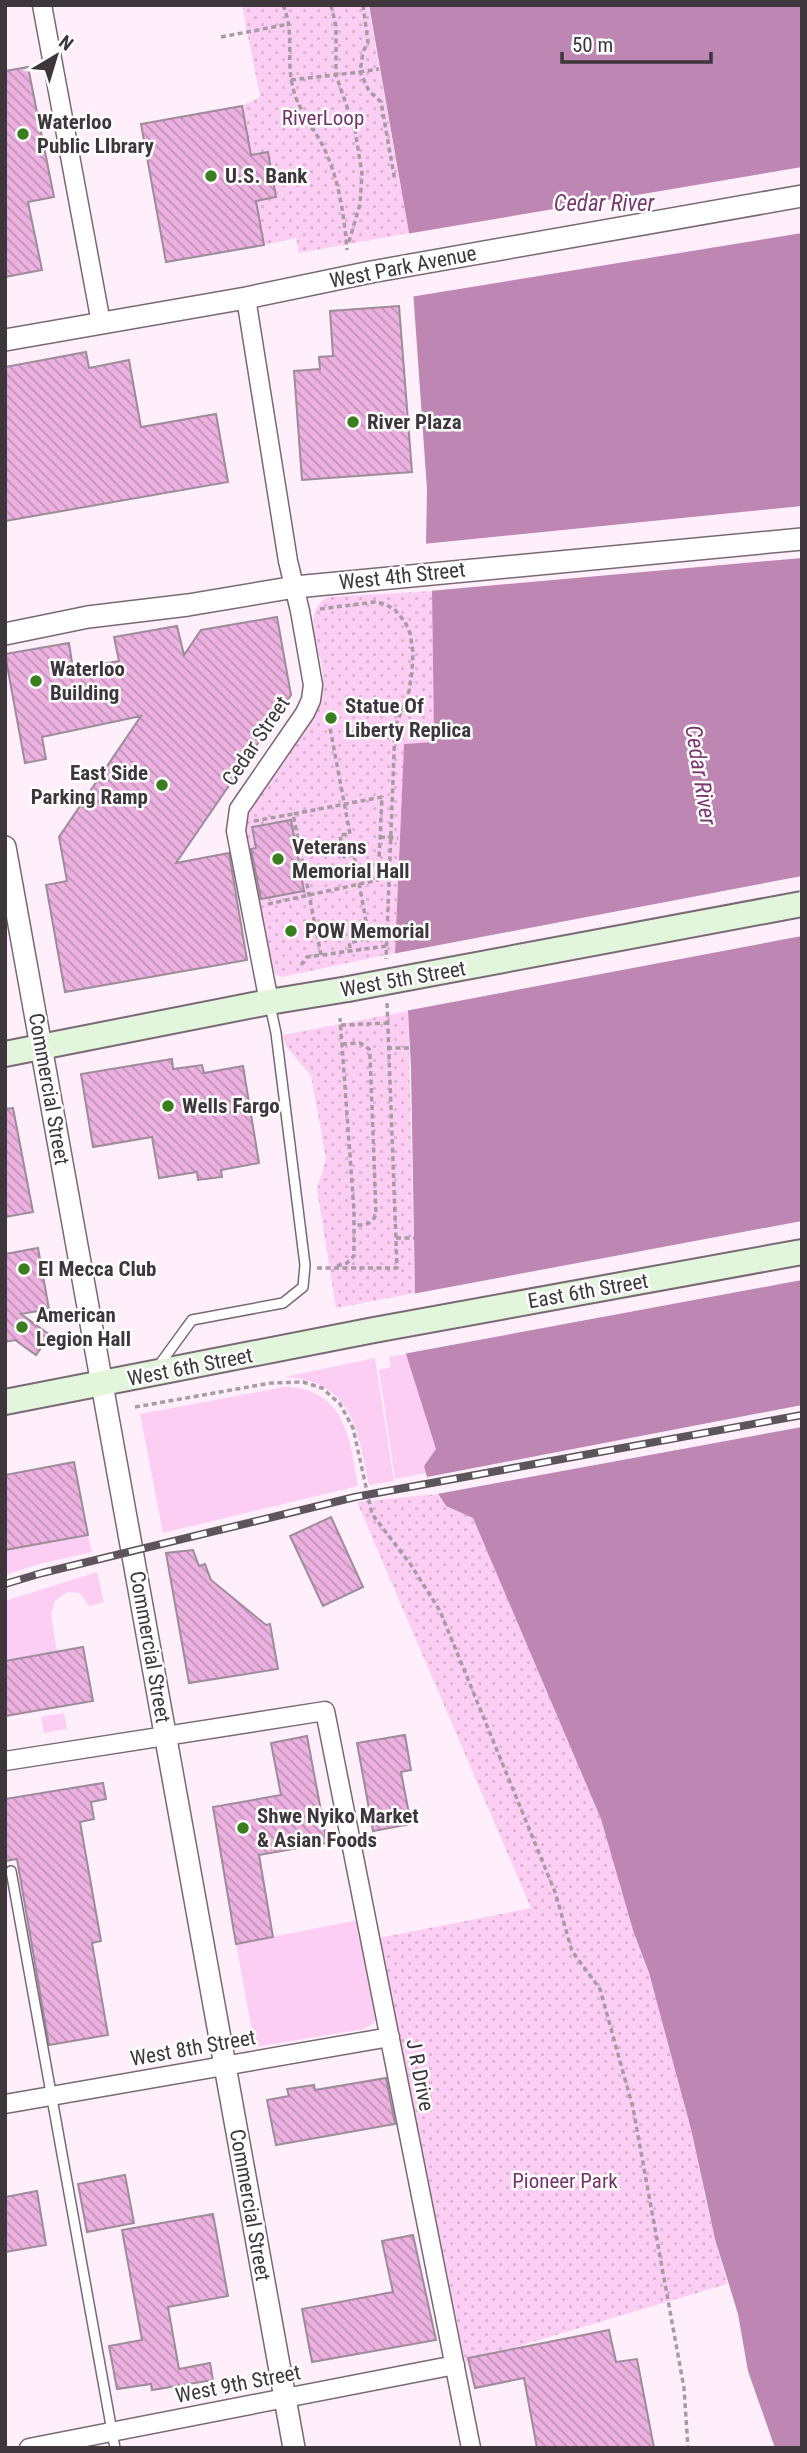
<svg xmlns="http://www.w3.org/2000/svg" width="807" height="2453" font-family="'Roboto Condensed',sans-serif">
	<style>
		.green { fill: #fdcef3 }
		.park { fill: url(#park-dots) }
		.water { fill: #be86b3 }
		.pier { fill: #feeffa }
		.building { fill: url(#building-back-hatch); stroke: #9d8c99; stroke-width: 2 }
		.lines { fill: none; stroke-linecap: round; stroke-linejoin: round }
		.service-casing { stroke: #796975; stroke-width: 12 }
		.minor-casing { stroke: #796975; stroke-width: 21 }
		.tertiary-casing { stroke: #796975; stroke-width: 24 }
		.secondary-casing { stroke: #796975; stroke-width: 28 }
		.path { stroke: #a79ca4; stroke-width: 3.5; stroke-dasharray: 5 3.5; stroke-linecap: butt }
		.service { stroke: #fff; stroke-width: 9 }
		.minor { stroke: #fff; stroke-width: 18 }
		.tertiary { stroke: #fff; stroke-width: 21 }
		.secondary { stroke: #e2f6dc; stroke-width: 24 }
		.rail-casing { stroke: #5d555b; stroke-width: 8 }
		.rail { stroke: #fff; stroke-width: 5; stroke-dasharray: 16; stroke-linecap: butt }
		.secondary-bridge-casing { stroke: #796975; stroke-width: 28; stroke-linecap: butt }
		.secondary-bridge { stroke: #e2f6dc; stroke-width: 24 }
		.poi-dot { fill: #3b7e1f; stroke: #fff; stroke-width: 2.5 }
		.labels { text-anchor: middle; stroke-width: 5; stroke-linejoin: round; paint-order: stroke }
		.park-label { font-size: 21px; fill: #75316b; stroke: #fff }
		.poi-label { font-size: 21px; font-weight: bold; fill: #3d363b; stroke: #fff; text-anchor: start }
		.street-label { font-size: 21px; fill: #3d363b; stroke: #fff }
		.water-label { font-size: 23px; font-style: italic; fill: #7b3771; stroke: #fff }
	</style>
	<defs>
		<pattern id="park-dots" width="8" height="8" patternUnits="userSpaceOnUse" patternTransform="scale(1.75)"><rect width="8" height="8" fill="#fdcef3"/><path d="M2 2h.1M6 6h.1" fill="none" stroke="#dab2d1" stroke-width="1.8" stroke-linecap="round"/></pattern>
		<pattern id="building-back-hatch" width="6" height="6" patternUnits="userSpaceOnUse" patternTransform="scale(1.75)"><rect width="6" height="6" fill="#ecb1e0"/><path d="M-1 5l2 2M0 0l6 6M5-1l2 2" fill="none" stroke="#c091b7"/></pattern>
	</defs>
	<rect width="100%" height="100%" fill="#feeffa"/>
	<path class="green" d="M406,1354l31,95 -13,17 2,7 -31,6 -16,-109 12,-3 -2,-10z
		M375,1358l19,123 -25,4c-11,-55 -17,-105 -85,-108z
		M284,1387c61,1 66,51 74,99l-195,47 -23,-119z
		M88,1535l4,17 -53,12 -34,11v-25z
		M97,1572l7,30 -15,4 -9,-13 -13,-1 -12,9 -4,13 6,38 -52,9v-60z
		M64,1713l3,16 -23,4 -3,-16z
		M358,1920l20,97 -6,7 -8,5 -109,18 -19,-103z"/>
	<path class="park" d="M242,5h126l41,228 -110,20 -3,-15 -32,7 -8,-44 20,-4 -8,-45 -17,3 -9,-49 18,-9z
		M432,591l2,152 -30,1 -9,209 -113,24 -7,-3 -5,-7 -24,-133v-14l5,-12 68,-101c3,-13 5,-26 3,-39 -3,-23 -21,-57 6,-71z
		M408,1011l7,282 -79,15 -19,-119 9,-30 -15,-83 -25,-30 -3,-11z
		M437,1494l9,12 27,12 128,301 56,183 34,127 16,77 20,78 -262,78 -86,-424 152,-30 -174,-406z"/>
	<path class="water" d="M369,5h433v2443h-27l-27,-77 -10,-57 -23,-75 -24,-110 -42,-156 -16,-43 -32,-111 -128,-301 -27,-12 -19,-29 -3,-11 12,-17 -30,-95 9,-61 -4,-225 -3,-57 -13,-58 9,-209 30,-2 -2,-151 -6,-47 1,-55 -18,-256z"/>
	<path class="pier" d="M802,167v66l-392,64 -4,-63z
		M802,506v52l-373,33 -6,-47z
		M802,876v60l-397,75 -13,-57z
		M802,1221v59l-399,74 9,-60z
		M802,1405v22l-365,67 -10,-17z"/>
	<path class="building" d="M28,67l26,130 -26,5 14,68 -37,7v-206z
		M242,106l9,49 17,-3 8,45 -20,4 8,44 -98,17 -25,-138z
		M399,306l13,166 -110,8 -8,-109 26,-2 -1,-12 14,-1 -3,-45z
		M86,352l3,16 40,-8 12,67 75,-13 12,68 -223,39v-154z
		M277,617l14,78 -115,168 53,-10 18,107 -182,32 -19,-107 21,-4 -8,-44 82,-121 -99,21 4,22 -21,4 -20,-109 64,-11 4,26 46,-8 -5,-24 63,-11 7,29 17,-25z
		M291,820l13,71 -43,8 -10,-50 5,-1 -4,-21z
		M172,1059l1,10 29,-4 2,8 39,-7 16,97 -38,7 1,7 -24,3 -1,-8 -38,6 -7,-41 -59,10 -12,-73z
		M13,1108l20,104 -28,5v-108z
		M38,1248l11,61 -28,5 29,21 -14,20 -21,-15 -10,2v-88z
		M74,1462l14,73 -83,15v-75z
		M331,1517l32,70 -40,19 -33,-70z
		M193,1550l6,16 6,-2 6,16 55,45 4,-1 8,45 -89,14 -23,-130z
		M83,1647l10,54 -88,15v-55z
		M405,1735l6,35 -10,2 10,52 -38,7 -16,-88z
		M307,1736l20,107 -68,12 14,82 -37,7 -23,-137 68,-12 -10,-52z
		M103,1783l3,16 -15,3 3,17 -14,3 21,119 -9,2 16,92 -59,10 -32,-186 -12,2v-62z
		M386,2078l9,46 -119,21 -9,-45 22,-4 -2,-7 27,-4 1,5z
		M125,2175l9,48 -47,9 -9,-48z
		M37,2191l9,54 -41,7v-55z
		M213,2214l15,82 -60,11 11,62 31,-6 3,17 -61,10 -1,-6 -34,5 -8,-43 33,-6 -20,-110z
		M413,2235l23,105 -124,22 -10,-53 91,-17 -11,-51z
		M609,2330l7,32 21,-3 17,89h-117l-13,-70 -49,10 -7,-30z"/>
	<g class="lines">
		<defs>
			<path id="service" d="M157,1368l35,-48 91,-17 20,-16 2,-22 -29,-232 -6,-28
				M11,1871l104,577"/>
			<path id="minor" d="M42,5l59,318
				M246,298l42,263 12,50 13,74 -2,15 -6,13 -66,96 -3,22 33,171
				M5,1761l320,-50 146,737
				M5,2104l385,-67
				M29,2448l426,-83"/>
			<path id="tertiary" d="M5,340l241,-42 125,-26 431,-76
				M5,634l83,-17 100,-12 107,-18 507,-48
				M5,847l289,1601"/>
			<path id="secondary" d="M5,1054l264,-52 79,-13
				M5,1402l369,-72 428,-78"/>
		</defs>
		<use href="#service" class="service-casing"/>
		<use href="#minor" class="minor-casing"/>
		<use href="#tertiary" class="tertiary-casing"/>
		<use href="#secondary" class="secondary-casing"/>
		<path class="path" d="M283,5c13,30 1,58 12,90 6,18 19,34 28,51 16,33 21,68 24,104
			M331,5l5,21v49l19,55 7,44 -2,30 -12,41
			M363,5l5,37 -5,10 -3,20 19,-3
			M221,37l68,-13
			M291,80l69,-8 9,19 12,11 14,79
			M320,609l55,-7 10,2 10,6 10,12 5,11 3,19 -1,20 -3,19 -14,37 -9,231
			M327,712l23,122 -10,1 4,22 10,-2 15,83 -20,5 2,8
			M254,821l39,-7 28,141
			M380,837l18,1
			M268,904l110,-24 4,-83 -89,17
			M301,965l6,-8 79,-11
			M341,1025l46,-2
			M342,1044l18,-1 9,6 1,6 6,158c-3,12 -11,12 -22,12
			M387,1048h23
			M396,1238h18
			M337,1266l10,-3 7,-7v-45l-14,-193
			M317,1268h80l-10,-266
			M135,1407l136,-24 32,-1 19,6 18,16 13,24 19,86 39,51 29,46 115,281 17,59 28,38 33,119 51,280 4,60"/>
		<use href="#service" class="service"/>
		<use href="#minor" class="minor"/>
		<use href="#tertiary" class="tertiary"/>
		<use href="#secondary" class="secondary"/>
		<defs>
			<path id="rail" d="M5,1584l37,-11 313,-76 447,-82"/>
		</defs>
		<use href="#rail" class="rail-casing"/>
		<use href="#rail" class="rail"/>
		<defs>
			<path id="secondary-bridge" d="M348,989l454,-85"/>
		</defs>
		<use href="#secondary-bridge" class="secondary-bridge-casing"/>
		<use href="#secondary-bridge" class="secondary-bridge"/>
	</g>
	<g class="poi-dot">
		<circle cx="23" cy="134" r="7"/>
		<circle cx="211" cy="176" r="7"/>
		<circle cx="353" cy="422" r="7"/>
		<circle cx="36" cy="681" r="7"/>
		<circle cx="331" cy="718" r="7"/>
		<circle cx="162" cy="785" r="7"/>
		<circle cx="278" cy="859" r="7"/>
		<circle cx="291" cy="931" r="7"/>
		<circle cx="168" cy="1106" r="7"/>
		<circle cx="24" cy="1269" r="7"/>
		<circle cx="22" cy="1327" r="7"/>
		<circle cx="243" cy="1828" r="7"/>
	</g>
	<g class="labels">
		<g class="park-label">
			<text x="323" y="125">RiverLoop</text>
			<text x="565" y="2188">Pioneer Park</text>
		</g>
		<g class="poi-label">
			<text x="37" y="129">Waterloo<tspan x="37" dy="24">Public LIbrary</tspan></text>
			<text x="225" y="183">U.S. Bank</text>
			<text x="367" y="429">River Plaza</text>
			<text x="50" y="676">Waterloo<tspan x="50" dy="24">Building</tspan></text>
			<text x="345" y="713">Statue Of<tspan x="345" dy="24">Liberty Replica</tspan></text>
			<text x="148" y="780" text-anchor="end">East Side<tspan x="148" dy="24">Parking Ramp</tspan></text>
			<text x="292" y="854">Veterans<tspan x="292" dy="24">Memorial Hall</tspan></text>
			<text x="305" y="938">POW Memorial</text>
			<text x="182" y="1113">Wells Fargo</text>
			<text x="38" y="1276">El Mecca Club</text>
			<text x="36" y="1322">American<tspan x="36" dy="24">Legion Hall</tspan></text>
			<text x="257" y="1823">Shwe Nyiko Market<tspan x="257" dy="24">&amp; Asian Foods</tspan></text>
		</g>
		<g class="street-label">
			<text transform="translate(403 267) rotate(-11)" y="7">West Park Avenue</text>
			<text transform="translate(402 576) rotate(-6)" y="7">West 4th Street</text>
			<text transform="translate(256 741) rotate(-56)" y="7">Cedar Street</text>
			<text transform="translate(403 979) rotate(-10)" y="7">West 5th Street</text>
			<text transform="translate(49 1089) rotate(80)" y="7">Commercial Street</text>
			<text transform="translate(588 1291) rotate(-10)" y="7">East 6th Street</text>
			<text transform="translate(190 1367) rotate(-11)" y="7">West 6th Street</text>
			<text transform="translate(150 1647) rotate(80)" y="7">Commercial Street</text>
			<text transform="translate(193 2048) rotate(-10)" y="7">West 8th Street</text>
			<text transform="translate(420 2075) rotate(79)" y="7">J R Drive</text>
			<text transform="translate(250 2205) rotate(80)" y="7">Commercial Street</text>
			<text transform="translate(238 2384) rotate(-11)" y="7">West 9th Street</text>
		</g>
		<g class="water-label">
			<text x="604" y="211">Cedar River</text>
			<text transform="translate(701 775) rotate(81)" y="8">Cedar River</text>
		</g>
	</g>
	<rect width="807" height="2453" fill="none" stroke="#3d363b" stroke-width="14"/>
	<g transform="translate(56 56) rotate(38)" stroke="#ffffff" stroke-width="5" paint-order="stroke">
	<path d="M0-5L12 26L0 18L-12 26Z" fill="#3d363b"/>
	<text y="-10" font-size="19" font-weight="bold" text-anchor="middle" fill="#3d363b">N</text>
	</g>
	<path d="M562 52v10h149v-10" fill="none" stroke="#3d363b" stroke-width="3.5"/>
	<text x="572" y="52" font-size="21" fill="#3d363b" stroke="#ffffff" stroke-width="5" paint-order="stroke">50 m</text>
</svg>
